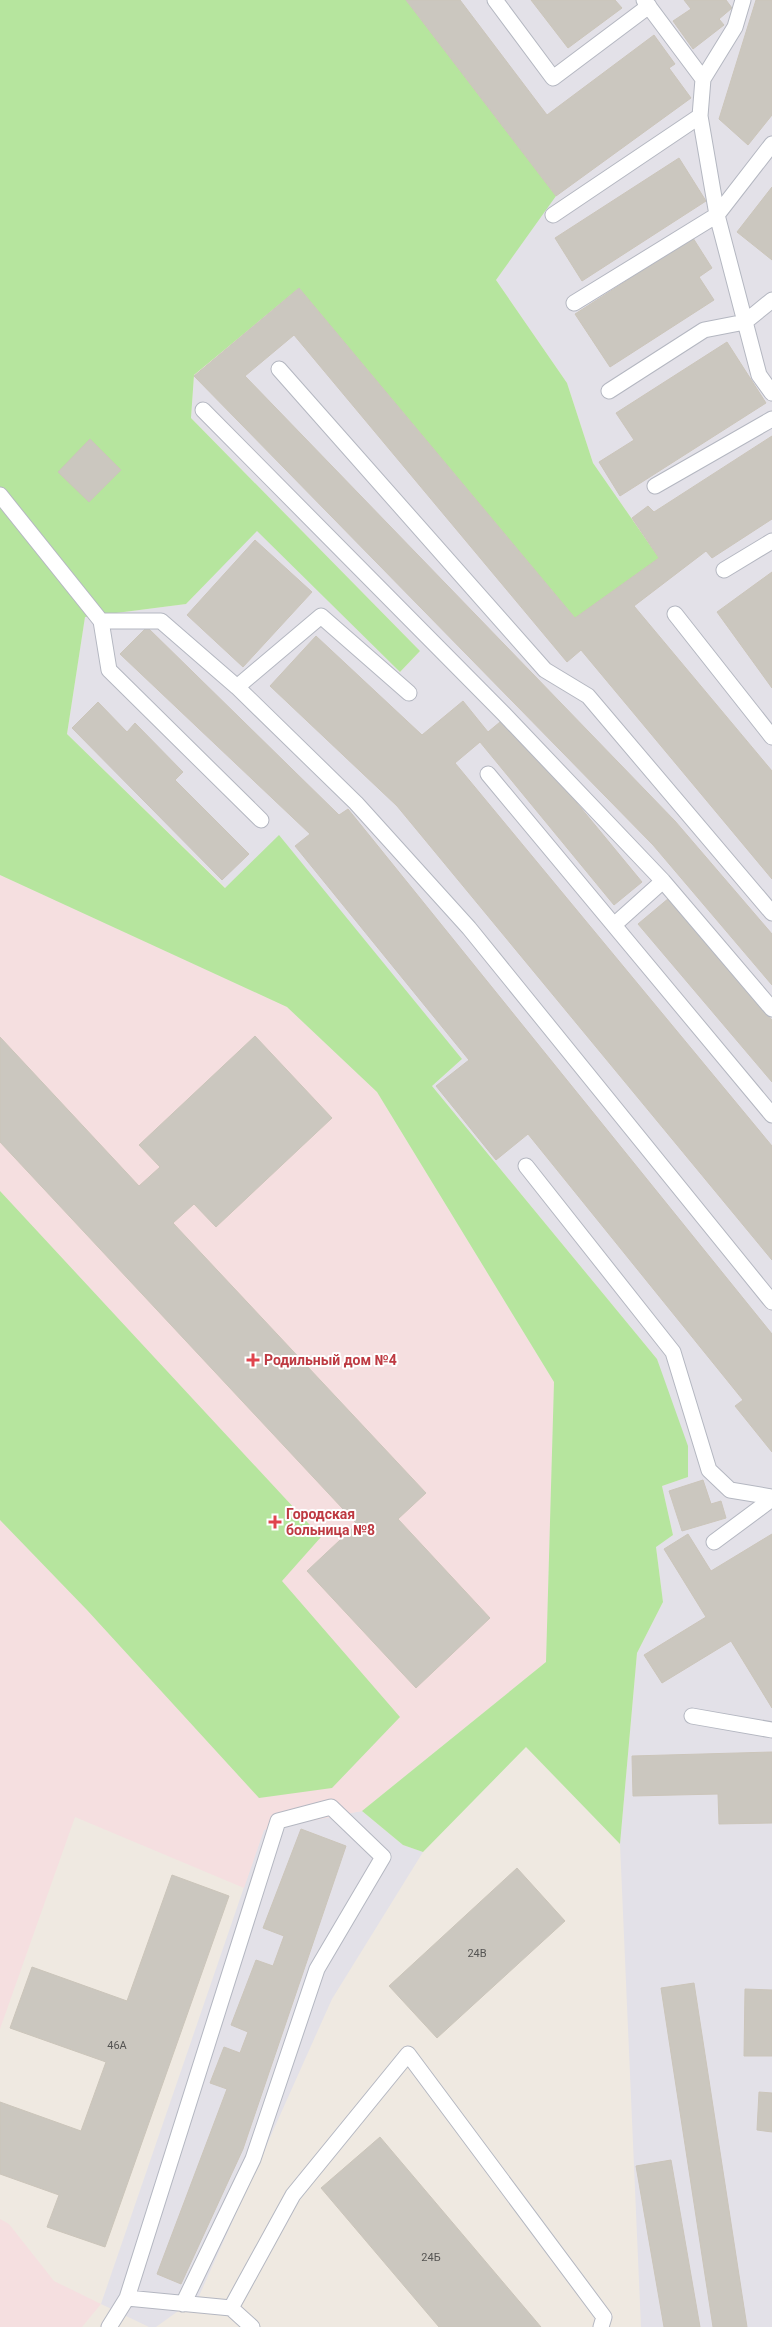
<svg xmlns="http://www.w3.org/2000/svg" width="772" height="2327" font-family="Roboto,sans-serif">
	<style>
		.industrial { fill: #e3e1e8 }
		.medical { fill: #f5dfe0 }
		.green { fill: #b6e59e }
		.building { fill: #cbc7bf; stroke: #cbc5ba }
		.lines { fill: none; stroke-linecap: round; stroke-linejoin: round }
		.service-casing { stroke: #b4b7c1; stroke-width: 17 }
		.service { stroke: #fff; stroke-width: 15 }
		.health-dot { fill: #e0444e; stroke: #fff; stroke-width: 2 }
		.labels { text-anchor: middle; stroke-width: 4; stroke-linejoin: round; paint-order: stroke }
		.number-label { font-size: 11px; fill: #555452 }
		.health-label { font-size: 14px; font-weight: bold; fill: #be3a42; stroke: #fff; text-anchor: start }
	</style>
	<rect width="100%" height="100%" fill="#efe9e1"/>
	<path class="industrial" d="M406,0h366v2327h-131l-21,-483 17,-191 26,-51 -7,-56 17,-11 -11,-49 26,-9 -31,-118 -225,-273 30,-27 -183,-223 -53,52 -159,-154 18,-117 101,-13 71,-74 143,142 20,-21 -229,-233 3,-42 105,-88 275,330 85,-60 -66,-95 -26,-80 -71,-103 59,-84z
		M362,1811l41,34 20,7 -91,147 -133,297 -43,31h-7l-48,-23 163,-475z"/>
	<path class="medical" d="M0,875l287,132 90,85 177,290 -8,280 -184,149 -98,19 -20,58 -169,-71 -75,212z
		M0,2219l9,5 45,57 47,23 -19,23h-82z"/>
	<path class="green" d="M0,0h406l150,196 -60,84 71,103 26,80 66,95 -84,60 -276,-330 -105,87 -3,43 229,233 -20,21 -143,-141 -71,73 -101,13 -18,117 158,154 54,-53 183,224 -30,27 225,273 31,87v31l-26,9 11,49 -17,12 7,55 -26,51 -17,191 -94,-97 -103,105 -20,-7 -41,-34 184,-149 8,-280 -177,-290 -90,-85 -287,-132z
		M0,1191l321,346 -39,44 118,136 -68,71 -73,10 -172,-188 -87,-90z"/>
	<path class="building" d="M406,0h54l87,115 107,-80 21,29 -6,4 22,30 -135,98z
		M531,0h84l7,8 -54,40z
		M684,0h42l6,8 -13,11 5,6 -31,24 -20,-28 18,-12z
		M756,0h16v115l-24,30 -29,-26z
		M679,158l27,43 -124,80 -27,-43z
		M772,187v73l-35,-28z
		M693,238l19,30 -13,9 15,23 -104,67 -35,-53z
		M299,288l276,330 84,-60 -27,-40 16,-12 6,6 118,-76v83l-60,39 -6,-7 -72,55 138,165v108l-191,-229 -14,12 -273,-327 -49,41 430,445 97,113v51l-119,-140 -459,-469z
		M727,342l39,61 -146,93 -21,-34 35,-22 -18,-27z
		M90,439l31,31 -32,32 -31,-30z
		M255,540l57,52 -69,75 -56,-52z
		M772,572v116l-55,-76z
		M147,627l192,188 9,-6 424,525v118l-37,-46 8,-6 -215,-266 -32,26 -60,-74 33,-26 -174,-214 15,-12 -190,-180z
		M316,636l106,99 41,-34 25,31 18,-15 136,165 -28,23 -134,-163 -25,21 317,383v114l-375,-454 -127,-120z
		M98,702l29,30 8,-9 48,49 -8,8 74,74 -27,26 -150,-152z
		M669,898l103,122v62l-134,-158z
		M255,1036l77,82 -116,109 -22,-23 -21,19 253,270 -28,26 92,99 -74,70 -109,-117 50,-47 -357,-382v-105l139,149 21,-19 -21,-22z
		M703,1480l8,24 10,-3 5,17 -44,13 -13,-40z
		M688,1534l23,37 61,-37v174l-41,-67 -69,42 -18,-28 62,-38 -42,-68z
		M772,1752v71l-53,1 -1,-30 -85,2 -1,-40z
		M301,1829l45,17 -103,303 -62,135 -24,-10 70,-185 -17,-6 14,-36 16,6 8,-21 -17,-7 25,-65 17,6 11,-30 -21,-8z
		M517,1868l48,53 -128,117 -48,-52z
		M172,1875l57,21 -124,351 -58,-20 12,-32 -59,-21v-72l81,29 25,-69 -96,-34 22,-61 95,34z
		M694,1983l53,344h-34l-52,-339z
		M745,1989l27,1v66h-28z
		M759,2092l13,1v39l-15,-2z
		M380,2137l161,190h-102l-118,-139z
		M671,2160l29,167h-36l-28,-161z"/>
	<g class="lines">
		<defs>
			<path id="service" d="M495,0l58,78 96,-72
				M644,0l59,79
				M743,0l-8,27 -32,52 -3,37 17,99 42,160 13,18
				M553,215l147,-99
				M574,303l143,-88 55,-71
				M279,369l266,301 43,26 184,217
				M609,391l95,-61 41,-8 27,-22
				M203,410l301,304 159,167 109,128
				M655,486l117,-67
				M0,495l101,126 8,49 152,150
				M724,570l48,-29
				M675,614l97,123
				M101,621h60l76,66 119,116 113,125 303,374
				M237,687l84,-71 88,77
				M488,774l284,341
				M614,925l49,-44
				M526,1166l147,186 36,118 21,20 42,7
				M714,1542l58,-43
				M692,1716l80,14
				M127,2298l151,-477 53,-14 52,50 -66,112 -64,190 -70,145
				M231,2308l62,-113 115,-141 196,263 -3,10
				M109,2327l18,-29 104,10 21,19"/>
		</defs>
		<use href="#service" class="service-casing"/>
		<use href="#service" class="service"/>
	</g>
	<g class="health-dot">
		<path d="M250.5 1352.5h5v5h5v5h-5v5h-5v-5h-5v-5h5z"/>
		<path d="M272.5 1514.5h5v5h5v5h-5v5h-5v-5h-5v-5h5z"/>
	</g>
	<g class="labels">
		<g class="number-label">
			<text x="477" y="1957">24В</text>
			<text x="117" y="2049">46А</text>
			<text x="431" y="2261">24Б</text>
		</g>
		<g class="health-label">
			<text x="264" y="1365">Родильный дом №4</text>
			<text x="286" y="1519">Городская<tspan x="286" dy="16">больница №8</tspan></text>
		</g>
	</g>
</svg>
